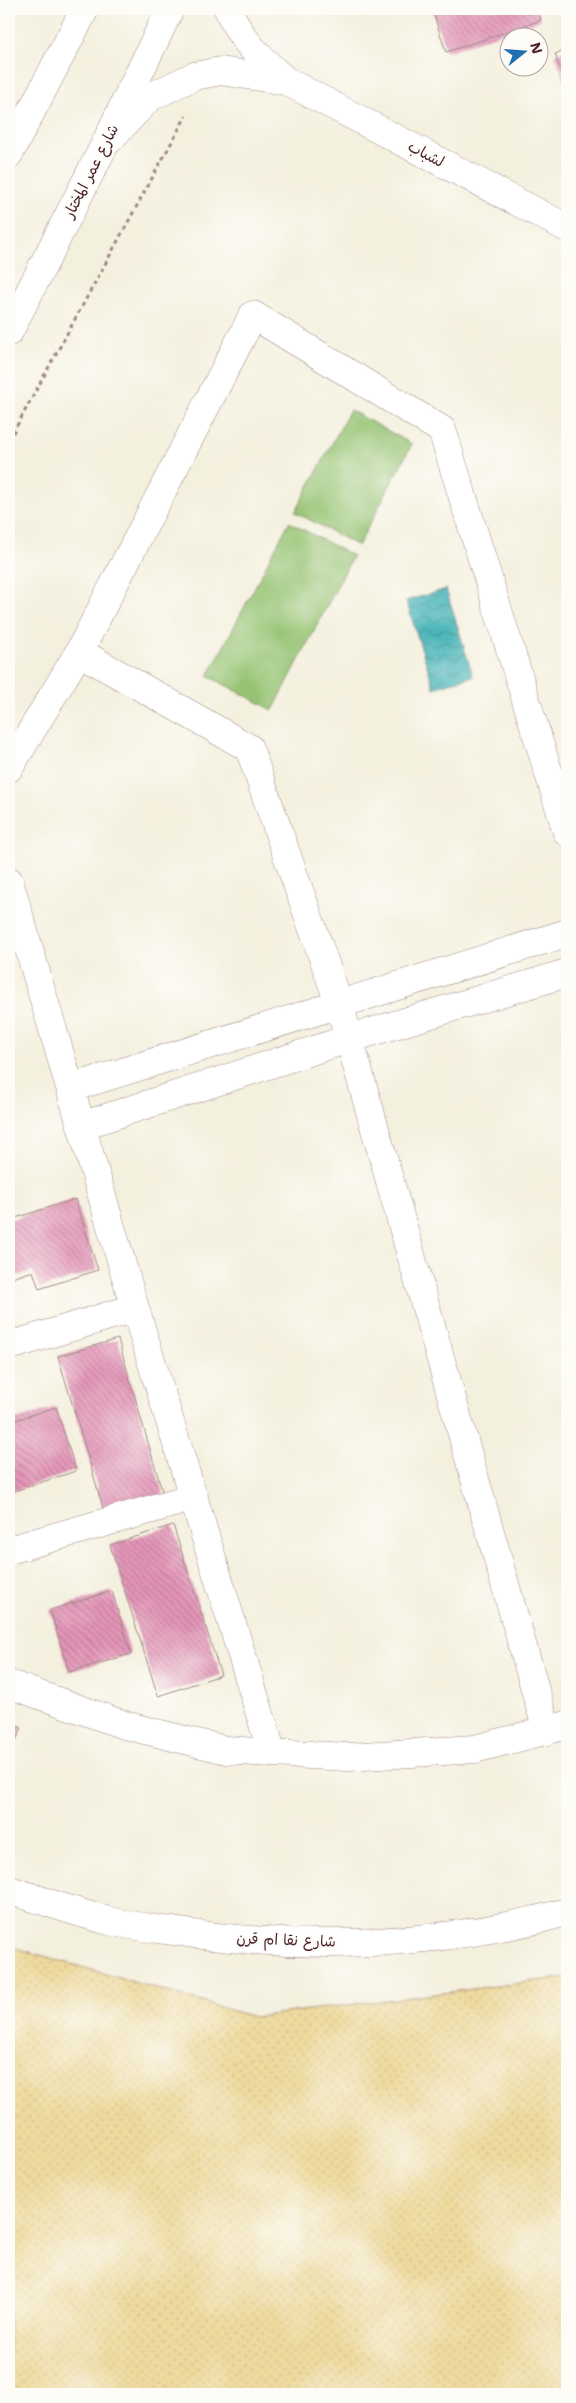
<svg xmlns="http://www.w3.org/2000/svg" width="576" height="2403" font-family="'Shantell Sans','Playpen Sans Arabic',sans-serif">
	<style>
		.sand { fill: url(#sand-dots); stroke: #9c7c64 }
		.pitch { fill: #95c372; stroke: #70714e }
		.water { fill: url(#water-waves); stroke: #446870 }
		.building { fill: url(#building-back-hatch) }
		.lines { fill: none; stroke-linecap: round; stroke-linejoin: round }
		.minor-casing { stroke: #9f8884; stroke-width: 29 }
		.major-casing { stroke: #9f8884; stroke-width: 29 }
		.path { stroke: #9f8884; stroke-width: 3; stroke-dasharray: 4 4; stroke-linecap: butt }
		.minor { stroke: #fff; stroke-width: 28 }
		.major { stroke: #fff; stroke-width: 28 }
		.labels { text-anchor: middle; stroke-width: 4; stroke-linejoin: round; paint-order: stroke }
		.street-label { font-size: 15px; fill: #4a1f2b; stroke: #fdfcf7 }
	</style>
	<defs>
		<pattern id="sand-dots" width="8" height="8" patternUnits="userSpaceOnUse" patternTransform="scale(1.25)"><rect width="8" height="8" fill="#eeda9e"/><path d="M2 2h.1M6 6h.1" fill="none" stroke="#cebb88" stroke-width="1.8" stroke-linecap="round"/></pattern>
		<pattern id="water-waves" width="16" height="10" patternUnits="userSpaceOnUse" patternTransform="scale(1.25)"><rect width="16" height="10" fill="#3eb0b5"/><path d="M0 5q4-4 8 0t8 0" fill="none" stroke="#368f93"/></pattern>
		<pattern id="building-back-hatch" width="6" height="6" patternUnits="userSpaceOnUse" patternTransform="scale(1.25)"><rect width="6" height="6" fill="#e495b8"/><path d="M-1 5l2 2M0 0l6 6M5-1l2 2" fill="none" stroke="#bb7996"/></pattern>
	</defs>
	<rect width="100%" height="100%" fill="#fdfcf7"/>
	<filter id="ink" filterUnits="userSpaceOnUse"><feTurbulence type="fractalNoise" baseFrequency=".02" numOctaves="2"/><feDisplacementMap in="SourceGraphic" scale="10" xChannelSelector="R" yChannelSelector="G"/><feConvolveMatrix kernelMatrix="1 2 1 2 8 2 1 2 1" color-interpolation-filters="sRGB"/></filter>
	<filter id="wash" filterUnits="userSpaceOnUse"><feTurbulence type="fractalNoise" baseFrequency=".0096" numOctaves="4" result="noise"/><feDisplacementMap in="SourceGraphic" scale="20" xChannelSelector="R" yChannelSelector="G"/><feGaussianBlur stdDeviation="1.12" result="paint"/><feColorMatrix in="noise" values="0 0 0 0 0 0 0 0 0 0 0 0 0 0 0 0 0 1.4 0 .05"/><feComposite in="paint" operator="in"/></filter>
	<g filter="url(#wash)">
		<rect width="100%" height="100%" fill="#f4f0de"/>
		<path class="sand" d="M9,1946l245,71 313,-40v417h-558z"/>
		<path class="pitch" d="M350,410l62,34 -54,102 -63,-34z
			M289,522l64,34 -80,154 -65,-34z"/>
		<path class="water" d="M446,589l27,87 -39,12 -28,-87z"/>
		<g id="blocks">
			<path class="building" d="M432,9h105l4,11 -95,32z
				M567,50v39l-12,-35z
				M75,1199l23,71 -59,19 -6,-18 -24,8v-59z
				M118,1339l45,155 -59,17 -46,-155z
				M56,1407l20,64 -65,21 -2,-6v-64z
				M173,1525l48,150 -63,21 -48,-151z
				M112,1591l19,63 -62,18 -19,-62z
				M9,1722l13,6 -13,27z"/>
		</g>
	</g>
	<g filter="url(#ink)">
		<use href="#blocks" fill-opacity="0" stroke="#9f8884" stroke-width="1"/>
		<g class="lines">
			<defs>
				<path id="minor" d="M228,9c13,32 32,49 58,72l281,147
					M110,139l40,-42 44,-21 27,-5 65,10
					M79,652l170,96 90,255 208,728
					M9,768l70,-116 174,-337 189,115 125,402
					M9,881l126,427 137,445 76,4 127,-8 92,-24
					M71,1088l496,-155
					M81,1126l267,-87 219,-66
					M9,1346l126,-38
					M9,1550l185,-53
					M9,1684l115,41 102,25 46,3
					M9,1890c33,10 67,23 101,31 20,5 42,7 63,10 130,20 267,16 394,-19"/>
				<path id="major" d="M9,154l76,-145
					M9,332l95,-186 66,-137"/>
			</defs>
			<use href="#minor" class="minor-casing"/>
			<use href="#major" class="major-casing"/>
			<path class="path" d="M9,440l177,-324"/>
			<use href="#minor" class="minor"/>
			<use href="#major" class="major"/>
		</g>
	</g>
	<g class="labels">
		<g class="street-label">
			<text transform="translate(426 154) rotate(28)" y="5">لشباب</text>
			<text transform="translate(91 171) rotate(-63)" y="5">شارع عمر المختار</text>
			<text transform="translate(286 1940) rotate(2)" y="5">شارع نقا ام قرن</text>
		</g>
	</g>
	<rect width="576" height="2403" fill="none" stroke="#fdfcf7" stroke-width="30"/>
	<g transform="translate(524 52) rotate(73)"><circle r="24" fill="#fdfcf7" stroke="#b5a4a5"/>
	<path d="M0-4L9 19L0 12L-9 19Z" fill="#1f6fb2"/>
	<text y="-8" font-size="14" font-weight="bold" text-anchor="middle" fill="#4a1f2b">N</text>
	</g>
</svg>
